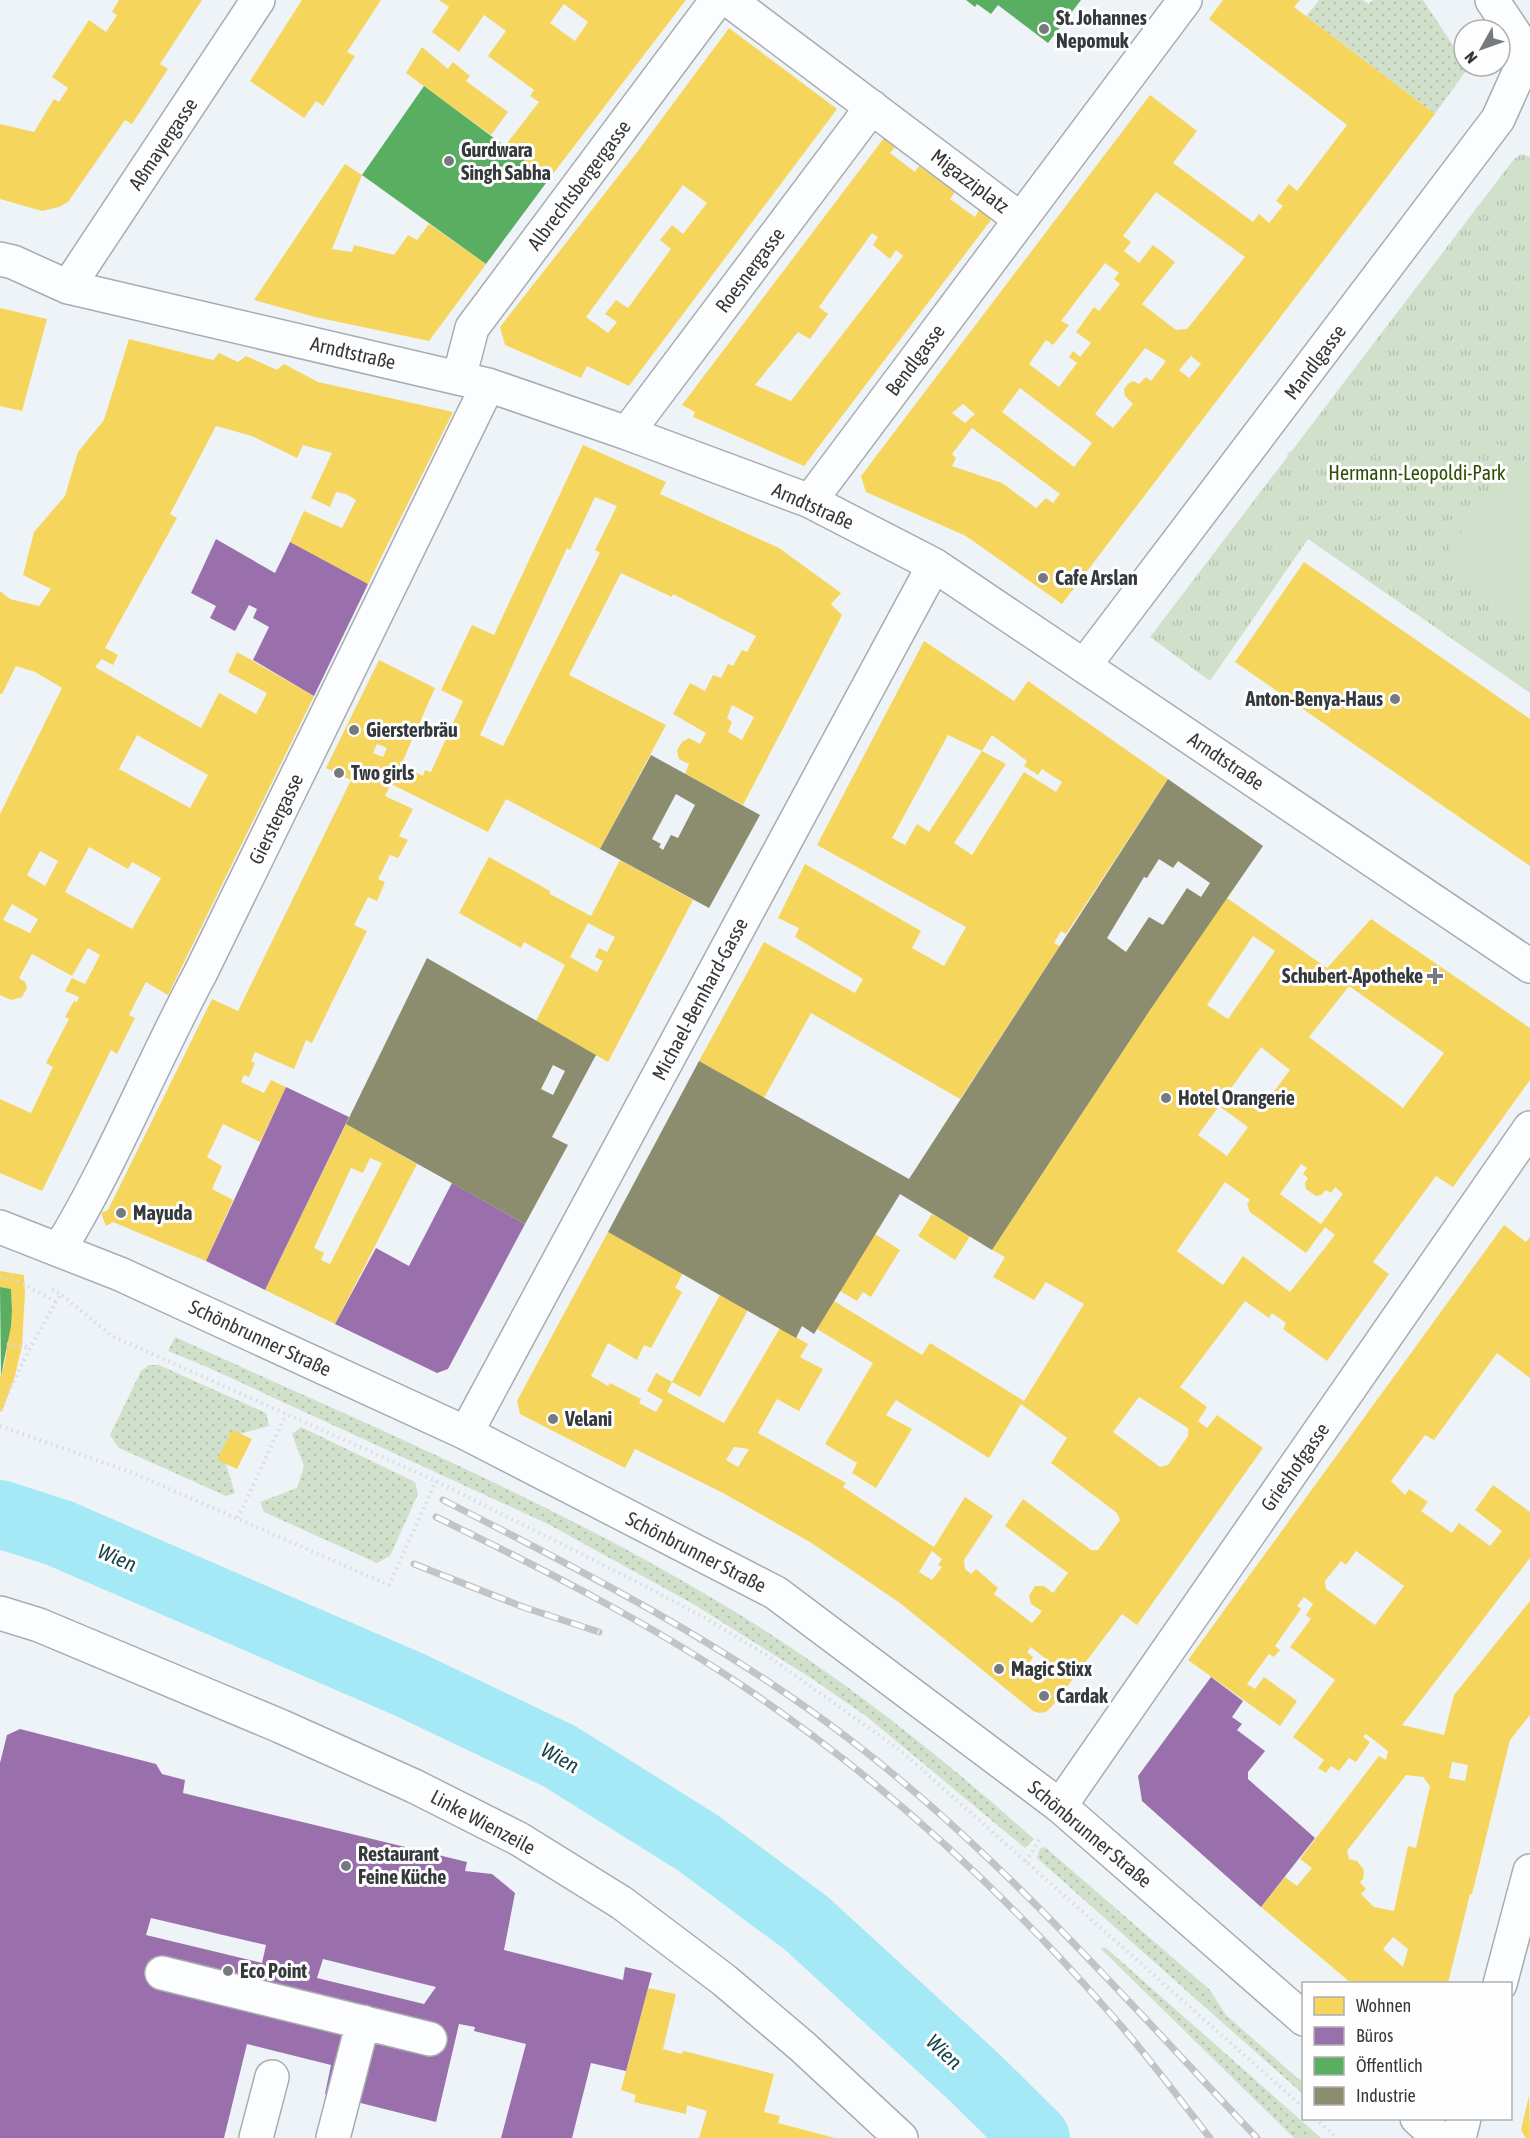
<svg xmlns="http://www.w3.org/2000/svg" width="1530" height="2138" font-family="'Asap Condensed',sans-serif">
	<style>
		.grass { fill: url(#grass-dots) }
		.park { fill: url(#park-tufts) }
		.garden { fill: #d1e0ca }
		.homes { fill: #f6d55c; fill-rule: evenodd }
		.offices { fill: #9970ab; fill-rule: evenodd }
		.public { fill: #5aae61 }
		.industry { fill: #8c8c6e; fill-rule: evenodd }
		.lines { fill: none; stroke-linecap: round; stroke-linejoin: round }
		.river { stroke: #a4e9f5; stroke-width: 68 }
		.minor-casing { stroke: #a8acaf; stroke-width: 36 }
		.major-casing { stroke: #a8acaf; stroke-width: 36 }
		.path { stroke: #dadadc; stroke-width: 4; stroke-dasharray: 1.5 4.5; stroke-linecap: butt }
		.minor { stroke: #fcfdfe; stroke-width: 33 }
		.major { stroke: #fcfdfe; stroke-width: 33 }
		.rail-casing { stroke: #c2c3c4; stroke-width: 7 }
		.rail { stroke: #fefefe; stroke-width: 4.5; stroke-dasharray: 14; stroke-linecap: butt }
		.poi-dot { fill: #767a7e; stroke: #fefefe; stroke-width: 2 }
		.labels { text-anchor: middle; stroke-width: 6; stroke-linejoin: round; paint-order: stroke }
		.poi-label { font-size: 20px; font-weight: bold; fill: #36393c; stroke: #fefefe; text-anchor: start }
		.street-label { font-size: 20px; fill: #36393c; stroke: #fefefe }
		.park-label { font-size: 20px; fill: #314c04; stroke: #fefefe }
		.water-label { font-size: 21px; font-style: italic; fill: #17444b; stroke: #fefefe }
	</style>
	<defs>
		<pattern id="grass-dots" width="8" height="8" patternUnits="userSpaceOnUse" patternTransform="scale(1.5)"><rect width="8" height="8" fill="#d1e0ca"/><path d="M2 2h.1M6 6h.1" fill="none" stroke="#b4c1ae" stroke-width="1.8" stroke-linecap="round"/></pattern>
		<pattern id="park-tufts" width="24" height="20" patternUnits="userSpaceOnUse" patternTransform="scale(1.5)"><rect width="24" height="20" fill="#d1e0ca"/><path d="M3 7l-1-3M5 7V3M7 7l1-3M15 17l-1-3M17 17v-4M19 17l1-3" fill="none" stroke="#b4c1ae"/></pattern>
	</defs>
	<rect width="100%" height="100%" fill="#eef3f8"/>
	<path class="grass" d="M1319,0h44l6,4 4,-4h50l41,62v4l4,2 -33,46 -129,-98z
		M175,1337c184,84 373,162 547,267 112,67 214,148 312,235l-9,9 -159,-132 -55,-38 -116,-73 -147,-81 -341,-157 -39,-16z
		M149,1365h10l107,48 3,13 -37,10 -8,22 11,35 -9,3 -107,-48 -9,-13 31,-64z
		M301,1427l114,55 3,12 -28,62 -13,7 -113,-51 -4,-10 37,-14 7,-22 -12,-32z
		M1045,1847l165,143 16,25 77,68v11l-266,-236 3,-10z
		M1100,1948h6l215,190h-27z"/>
	<path class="park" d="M1522,154l8,3v536l-222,-154 -98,142 -60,-44 364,-478z"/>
	<path class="garden" d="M1504,472l26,18v131l-87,-63z"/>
	<path class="homes" d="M119,0h83l-42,64 8,5 -36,55 -7,-4 -57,82 -9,5 -17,4 -42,-12v-75l34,8 20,-33 5,3 9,-14 -16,-11 37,-57 17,12 11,-17 -5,-3z
		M302,0h79l-34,52 8,4 -32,50 -7,-5 -12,17 -54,-37z
		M439,0h247l-137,179 -44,-33 34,-44 -9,-6 4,-6 -46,-34 18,-25 -22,-16 -25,37 -27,-20 17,-25zM564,4l24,18 -13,19 -25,-18z
		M1223,0h77l-6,7 141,107 -373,490 -96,-68 -100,-44 -5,-16 289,-381 47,36 -24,32 80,59 6,-8 10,9 14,-17 -7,-5 13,-17 8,7 50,-66 -138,-106zM1156,192l89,65 -58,72 -11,1 -34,-26 33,-42 -22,-17 -14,18 -15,-12 7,-9 -8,-6zM1105,263l14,10 -5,6 6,5 -21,27 -5,-4 -18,25 15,11 -11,14 -7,-6 -4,6 8,6 -18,24 -30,-23 17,-24 7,5 16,-20 -8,-4zM1145,348l21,13 -15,20 -5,-4 -7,7 -6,-3 -5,3 -4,5 1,7 8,8 -20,24 -18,-14zM1191,356l10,8 -12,14 -10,-8zM1020,388l72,55 -18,24 -72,-55zM963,404l12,10 -10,9 -13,-10zM972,428l88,66 -7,9 -7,-5 -10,10 -34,-25 -50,-17 4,-8 -4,-4z
		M729,28l108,81 -208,277 -42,-20 -6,12 -76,-33 -5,-18 138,-176zM683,185l24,18 -24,31 -11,-9 -12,15 11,9 -43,59 -12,-8 -11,14 12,8 -9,11 -22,-16z
		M422,47l26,22 5,-7 17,14 -4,5 42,31 -17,23 -85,-62z
		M884,138l11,9 -5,6 25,19 4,-6 36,26 -5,7 25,18 4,-7 12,10 -187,246 -111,-49 2,-5 -13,-7zM872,233l6,4 -5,8 17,14 6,-9 7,6 -112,145 -36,-16 43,-53 12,7 18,-25 -9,-7z
		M345,164l17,11 -30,74 20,3 2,-7 40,10 14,-20 9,5 12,-16 57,40 -57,77 -114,-24 -61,-17z
		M0,308l47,11 -25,92 -22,-5z
		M129,339l84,21 6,-7 19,9 8,-6 31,14 7,-6 34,18 135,30 -85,172 -78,-42 14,-31 38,17 14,-28 -10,-6 -10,-2 -6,15 -19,-9 21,-45 -29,-8 -6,13 -45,-22 -36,-10 -46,88 7,4 -72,130 13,7 -5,10 -11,-6 -7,8 106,61 18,-35 37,21 11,-21 -39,-21 9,-20 77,44 -146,299 -22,-13 -17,33 6,3 -18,36 -6,-4 -69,141 -42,-18v-74l31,14 22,-46 -7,-4 23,-44 -4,-2 9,-16 3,1 2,-5 -14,-6 7,-13 13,6 15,-29 -12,-7 -16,28 -40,-22 -13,24 6,4 2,6 -5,9 -11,3 -11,-5v-181l62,-126 -27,-16 -19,-6 -14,28h-2v-103l10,8 29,7 12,-17 -28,-14 11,-43 31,-36 13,-44 26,-32zM137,735l71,40 -18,33 -71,-39zM89,847l39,22 4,-7 29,16 -29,51 -67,-37zM40,851l18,10 -13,25 -18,-11zM12,904l26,15 -8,14 -27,-13z
		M583,445l83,37 -6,12 119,54 62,45 -10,11 11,11 -99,190 -58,-31 4,-10 -10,-5 -2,-9 5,-8 7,-4 11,6 6,-11 -33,-19 17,-31 15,8 8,-16 8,3 7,-14 5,2 9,-16 5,2 9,-16 -83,-42 -1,3 -51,-24 -52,102 97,50 -66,124 -94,-50 -18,33 -97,-48 -6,12 28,13 -14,27 9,4 -10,18 -8,-3 -12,24 7,3 -8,19 -9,-4 -14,28 13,6 -55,112 -6,-3 -12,29 -39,-17 -4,9 4,2 -6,14 -5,-2 -3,7 23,11 7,-13 15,7 -26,55 -37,-18 -16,33 15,9 -10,23 21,11 -27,61 -93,-39 -7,4 -5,-13 7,-3 104,-211 26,12 113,-231 -25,-12 53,-108 56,28 -34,77 22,11 2,-6 6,2 32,-71 -22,-11 31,-65 22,10zM595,497l22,9 -22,44 5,3 -97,193 -23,-11 87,-187 3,2zM732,705l22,12 -12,23 -14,-8 4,-10 -5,-4zM377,744l10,4 -4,9 -10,-4z
		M1304,562l226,157v147l-295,-204z
		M924,641l90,60 14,-20 140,98 -102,155 -5,-3 -7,12 6,3 -100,153 -149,-86 -47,85 -65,-37 65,-119 91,51 8,-14 -68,-42 4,-9 -21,-10 27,-54 116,67 -9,17 32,18 22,-39 -149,-82zM948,735l34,16 10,-16 35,26 -3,5 14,9 4,-6 20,13 -6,10 -32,-20 -52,83 -18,-12 52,-79 -24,-13 -53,81 -12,-8 -12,21 -13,-7z
		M489,857l61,34v3l41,22 29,-56 73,40 -85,162 -72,-41 29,-56 -41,-23 -3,6 -62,-35zM588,923l27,14 -8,15 -8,-4 -4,9 8,4 -6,11 -27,-15z
		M1227,898l100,70 44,-49 159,109v52l-77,107 -17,-11 -63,86 16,12 -62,87 -44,-32 3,-6 -14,-10 -3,5 -24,-17 -65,86 27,20 -9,14 9,7 10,-13 46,33 -126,177 -15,-11 -69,91 -7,7 -7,1 -6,-2 -133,-108 -90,-61 -87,-49 -88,-44 -10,19 -105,-54 -3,-13 91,-169 75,41 -8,15 7,4 -31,56 -7,-3 -7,15 -29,-17 -17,33 17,10 2,-3 31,16 -2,4 17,9 7,-12 -16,-9 9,-18 16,9 -5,10 57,31 56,-95 28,16 -8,13 23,12 -24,42 -22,-12 -19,34 88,50 -3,4 91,60 31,-50 28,19 -29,44 1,9 6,5 5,-5 22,19 -4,6 38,29 10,-12 -11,-7 -2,-8 6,-10h9l9,7 15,-20 -63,-47 18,-27 68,51h7l22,-30 -3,-7 -66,-50 16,-25 -46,-34 -32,54 -93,-58 -10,15 26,14 -36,59 -24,-15 5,-10 -32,-19 48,-81 -56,-34 17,-28 88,54 8,-12 94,58 60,-97 -38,-22 -12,18 -41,-23 12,-20 -13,-7 158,-240zM1253,936l22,15 -47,68 -21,-14zM1349,986l95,67 -41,55 -94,-71zM1261,1047l29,23 -31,42 -30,-21zM1219,1106l29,21 -21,29 -29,-21zM1301,1164l6,4 -4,6 5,4 -3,5 1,6 10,7 5,-1 5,-5 5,3 4,-6 8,7 -22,30 -41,-30zM1225,1182l25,18 -3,4 3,8 56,41 19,-26 10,8 -45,57 -47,-36 -20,29 -46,-34zM1139,1397l49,31v8l-20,29 -8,2 -47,-35zM734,1447l15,2 -11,18 -12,-7zM932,1551l10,8 -4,6 4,2 -10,13 -13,-8zM1031,1647l15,12 -7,10 -9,-7 3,-5 -6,-5z
		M346,1124l71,40 -82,160 -70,-34zM370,1158l12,5 -52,101 -9,-4 3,-7 -10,-5 37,-80 12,5z
		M932,1214l38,22 -15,24 -37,-24z
		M1504,1225l22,17 4,-5v141l-33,-25 -63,87 -9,-5 -34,46 14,14 4,-6 19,13 -7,9 31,22 7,-10 31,23 12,-15 -27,-21 18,-25 37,27v46l-128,167 42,10 10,-40 76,-94v114l-20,25 -38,154h-2l-22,89h-97l-90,-76 24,-30 12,9 15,-18 -12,-9 79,-103 7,4 2,-9 -22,-17 -3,3 7,5 -14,20 -7,-4 -10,13 -8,-5 -5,7 -8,-5 6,-8 -31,-23 42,-57 -45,-33 21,-28 -5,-4 7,-11 -9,-7 -7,9 4,3 -26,37 5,4 -6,7 -5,-3 -22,30 8,5 9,-12 33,24 -17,25 -92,-66zM1356,1551l48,35 -29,39 -49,-36 -1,-8 16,-20 5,4zM1452,1762l16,3 -3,16 -16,-3zM1406,1775l17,2 7,9 -14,62 -8,-2 -14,65 -20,-4 -13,-13 5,-5 -6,-7 3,-3 1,-9 -7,-9 -8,-2 -2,-8zM1393,1937l15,12 -5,18 -20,-18z
		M875,1234l25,16 -29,47 -8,-5 -6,9 -17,-10z
		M0,1271l24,4 1,17 -3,54 -8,33 -12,33 -2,-1v-33l5,-16 7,-52 -1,-21 -11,-2z
		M720,1295l28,15 -48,87 -28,-15z
		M232,1430l20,9 -15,30 -20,-9z
		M648,1988l28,6 -13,55 18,5 3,-3 90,23 -10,38 16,4 -2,7 57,15h-136l8,-27 -20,-6 -1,9 -52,-12 2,-7 -15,-5z
		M1529,2096l1,42h-4l-5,-8z"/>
	<path class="offices" d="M216,539l59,34 15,-31 78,42 -54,112 -61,-36 16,-33 -16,-9 4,-9 -8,-4 -14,26 -25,-13 6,-12 -25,-13z
		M286,1087l63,30 -84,173 -59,-29z
		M452,1183l73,41 -77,145 -11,4 -102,-49 41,-76 33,18z
		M1211,1677l32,24 -11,16 10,7 -5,6 28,21 -17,21v7l67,59 -54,69 -119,-106 -4,-25z
		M20,1729l136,35 6,10 23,6 -2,13 284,69 -2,9 27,3 23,19 -11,57 119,30 2,-13 27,6 -26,98 -35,-8 -19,75h-71l25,-94 -52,-13 1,-4 -16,-3 -23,98 -111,-28 6,-29 -84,-21 -23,94h-224v-375l7,-28zM151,1918l115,27 -4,18 -116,-28zM323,1959l113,28 -12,17 -107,-26z"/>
	<path class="public" d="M966,0h115l-33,43 -50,-38 -7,9 -14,-10 -2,3z
		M424,86l125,93 -63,85 -124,-89z
		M0,1287l11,2 1,21 -1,16 -10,50z"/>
	<path class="industry" d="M651,755l109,60 -51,93 -109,-59zM676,794l19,11 -17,33 -7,-3 -8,15 -4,-3 2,-3 -9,-5z
		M1168,779l95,67 -113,164 -158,240 -92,-56 -86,140 -12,-8 -6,12 -188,-106 91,-171 210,118zM1159,859l14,9 5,-7 32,22 -9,14 -14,-9 -24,37 -14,-8 -23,35 -19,-14 37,-61 3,1z
		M427,958l169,97 -44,82 16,8 -43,79 -179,-100zM553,1065l12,6 -12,24 -12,-6z"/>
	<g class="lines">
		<path class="river" d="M0,1514l59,19 351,152 149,71 139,87 108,80 167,153 63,62"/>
		<defs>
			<path id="minor" d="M729,0l291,219
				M1492,0l38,57
				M0,259l13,3 55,25 420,98 139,48 183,68 124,64 596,401
				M68,287l190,-287
				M459,378l13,-50 245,-328
				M627,433l245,-326
				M810,501l375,-501
				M1084,666l414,-547 32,-71
				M59,1250c54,-88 92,-185 141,-276l288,-589
				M466,1433l468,-868
				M1060,1806l470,-678
				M162,1973l268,66
				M1500,1984l30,-113
				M256,2138l16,-61
				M333,2138l30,-116
				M1459,2138l5,-20"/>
			<path id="major" d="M0,1227l120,47 346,159 310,160 284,213 244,213
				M0,1613l39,12 241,101 134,60 105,53 103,64 102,77 79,67 98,91
				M1417,2118l22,20"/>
		</defs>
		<use href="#minor" class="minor-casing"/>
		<use href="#major" class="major-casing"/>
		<path class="path" d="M1476,208l54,57
			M1411,412l71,49 23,-21 25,20
			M1505,440l25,-30
			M1288,453l242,173
			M1222,618l74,-100 51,-22 180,-234
			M0,1277l16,3 40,22
			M52,1289l9,5 51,42 324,145 203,102 68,36 61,37 133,95 403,357
			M7,1344l23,4
			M0,1409l30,-61 31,-55
			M0,1426l133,47 256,112 47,-104
			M238,1518l48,-104
			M1026,1862l15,-25
			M1315,2118l22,20"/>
		<use href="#minor" class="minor"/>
		<use href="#major" class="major"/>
		<defs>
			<path id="rail" d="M443,1500c142,72 284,145 410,242 150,115 275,260 404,396
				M436,1517c107,52 218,108 317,176 132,90 251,199 356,319 36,40 68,84 101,126
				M414,1564l109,43 76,25"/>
		</defs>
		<use href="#rail" class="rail-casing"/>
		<use href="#rail" class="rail"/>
	</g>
	<g class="poi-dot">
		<circle cx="1044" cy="29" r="6"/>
		<circle cx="449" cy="161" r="6"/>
		<circle cx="1043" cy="578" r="6"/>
		<circle cx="1395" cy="699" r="6"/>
		<circle cx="354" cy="730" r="6"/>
		<circle cx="339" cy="773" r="6"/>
		<path d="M1432 967h6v6h6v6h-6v6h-6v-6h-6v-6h6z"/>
		<circle cx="1166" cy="1098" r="6"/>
		<circle cx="121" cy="1213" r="6"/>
		<circle cx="553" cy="1419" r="6"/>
		<circle cx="999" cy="1669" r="6"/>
		<circle cx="1044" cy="1696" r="6"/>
		<circle cx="346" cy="1866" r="6"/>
		<circle cx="228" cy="1971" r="6"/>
	</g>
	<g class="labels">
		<g class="poi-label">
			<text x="1056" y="25">St. Johannes<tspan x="1056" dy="23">Nepomuk</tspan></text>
			<text x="461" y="157">Gurdwara<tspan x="461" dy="23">Singh Sabha</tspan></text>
			<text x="1055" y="585">Cafe Arslan</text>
			<text x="1383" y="706" text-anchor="end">Anton-Benya-Haus</text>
			<text x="366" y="737">Giersterbräu</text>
			<text x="351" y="780">Two girls</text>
			<text x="1423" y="983" text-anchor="end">Schubert-Apotheke</text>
			<text x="1178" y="1105">Hotel Orangerie</text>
			<text x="133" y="1220">Mayuda</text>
			<text x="565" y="1426">Velani</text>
			<text x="1011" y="1676">Magic Stixx</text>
			<text x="1056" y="1703">Cardak</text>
			<text x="358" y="1861">Restaurant<tspan x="358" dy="23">Feine Küche</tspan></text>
			<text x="240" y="1978">Eco Point</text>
		</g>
		<g class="street-label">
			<text transform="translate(163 144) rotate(-56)" y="7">Aßmayergasse</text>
			<text transform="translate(970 181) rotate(37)" y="7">Migazziplatz</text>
			<text transform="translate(579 185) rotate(-53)" y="7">Albrechtsbergergasse</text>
			<text transform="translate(750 270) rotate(-53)" y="7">Roesnergasse</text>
			<text transform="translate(353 353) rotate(13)" y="7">Arndtstraße</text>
			<text transform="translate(915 360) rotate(-53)" y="7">Bendlgasse</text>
			<text transform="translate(1315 362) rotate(-53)" y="7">Mandlgasse</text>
			<text transform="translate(813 506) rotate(24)" y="7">Arndtstraße</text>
			<text transform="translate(1226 761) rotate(34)" y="7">Arndtstraße</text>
			<text transform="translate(276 819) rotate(-64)" y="7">Gierstergasse</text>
			<text transform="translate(700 999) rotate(-62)" y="7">Michael-Bernhard-Gasse</text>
			<text transform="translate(260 1338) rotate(25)" y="7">Schönbrunner Straße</text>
			<text transform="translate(1295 1467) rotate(-55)" y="7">Grieshofgasse</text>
			<text transform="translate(696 1552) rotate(27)" y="7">Schönbrunner Straße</text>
			<text transform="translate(483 1822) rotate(28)" y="7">Linke Wienzeile</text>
			<text transform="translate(1090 1834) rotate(40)" y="7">Schönbrunner Straße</text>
		</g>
		<g class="park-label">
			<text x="1417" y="480">Hermann-Leopoldi-Park</text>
		</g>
		<g class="water-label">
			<text transform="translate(117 1558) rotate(23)" y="7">Wien</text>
			<text transform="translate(560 1758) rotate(29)" y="7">Wien</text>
			<text transform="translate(944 2052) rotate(43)" y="7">Wien</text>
		</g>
	</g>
	<rect x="1302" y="1982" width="210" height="138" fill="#fefefe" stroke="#aeafb0" stroke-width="1.5"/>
	<rect x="1314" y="1997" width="30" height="18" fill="#f6d55c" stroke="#aeafb0" stroke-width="1.5"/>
	<text x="1356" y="2012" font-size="18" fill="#36393c">Wohnen</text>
	<rect x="1314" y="2027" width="30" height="18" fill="#9970ab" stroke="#aeafb0" stroke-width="1.5"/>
	<text x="1356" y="2042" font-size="18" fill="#36393c">Büros</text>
	<rect x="1314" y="2057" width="30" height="18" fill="#5aae61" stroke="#aeafb0" stroke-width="1.5"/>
	<text x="1356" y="2072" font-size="18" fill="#36393c">Öffentlich</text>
	<rect x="1314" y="2087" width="30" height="18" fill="#8c8c6e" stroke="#aeafb0" stroke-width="1.5"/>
	<text x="1356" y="2102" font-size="18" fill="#36393c">Industrie</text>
	<g transform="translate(1482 48) rotate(230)"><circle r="28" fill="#fefefe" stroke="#aeafb0" stroke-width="1.5"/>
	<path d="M0-4.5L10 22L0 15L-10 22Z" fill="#767a7e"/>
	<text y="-9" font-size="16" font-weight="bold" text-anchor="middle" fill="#36393c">N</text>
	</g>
</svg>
